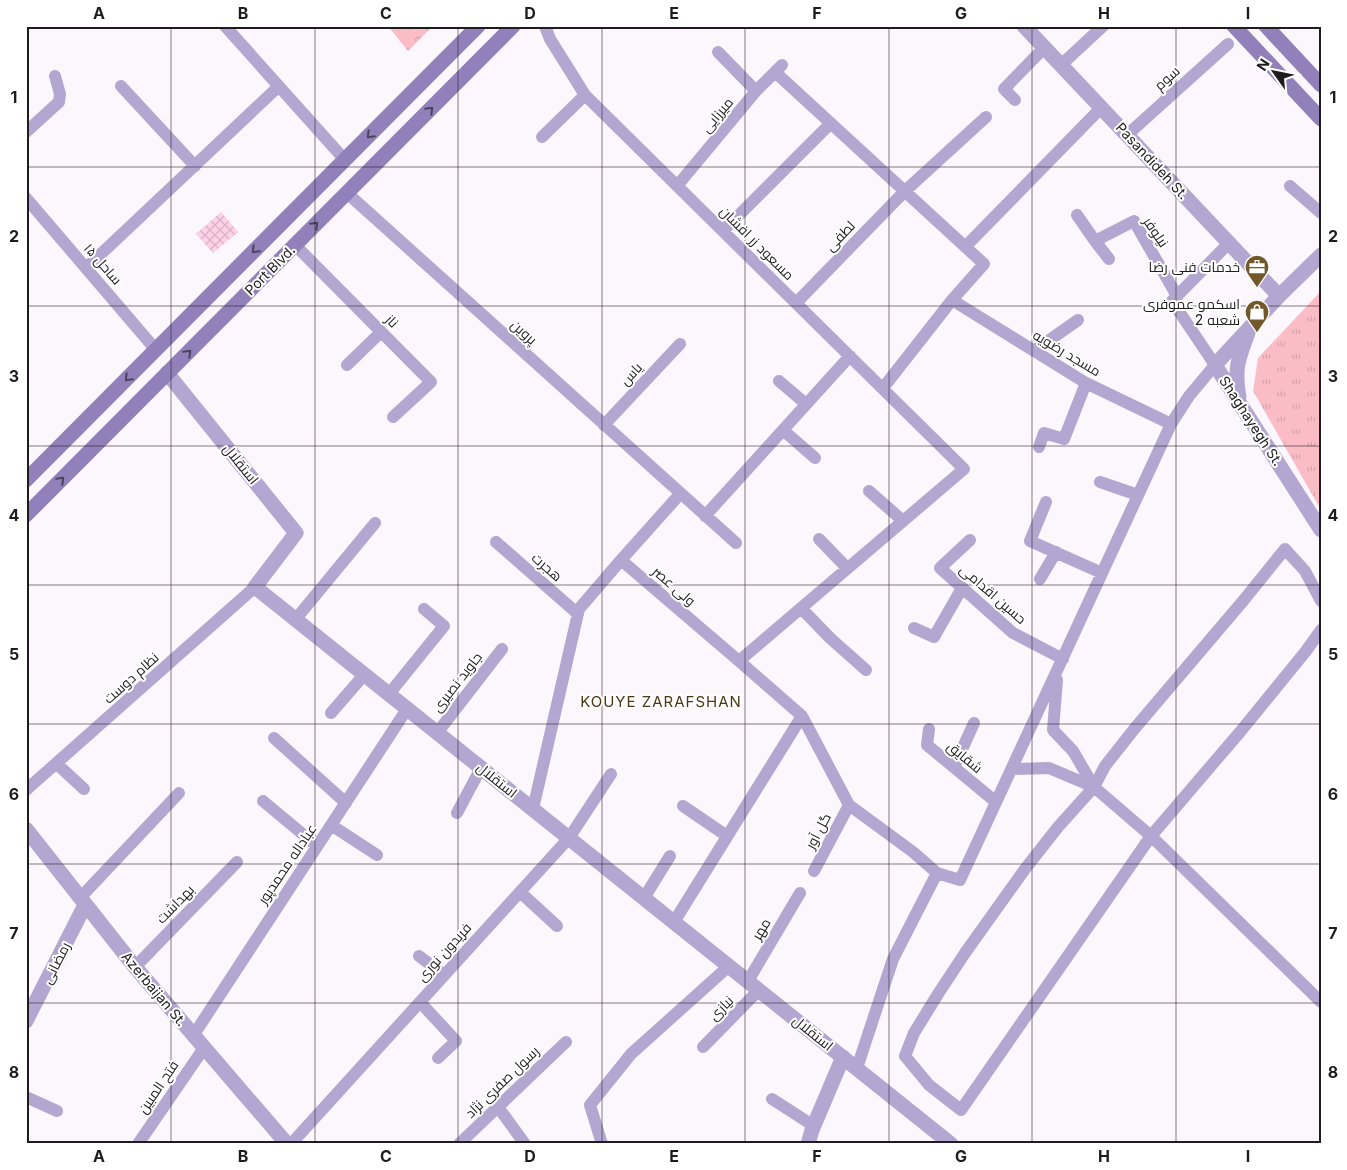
<svg xmlns="http://www.w3.org/2000/svg" width="1347" height="1170" font-family="Inter,Cairo,sans-serif">
	<style>
		.grass { fill: url(#grass-tufts) }
		.forest { fill: url(#forest-crowns) }
		.building { fill: url(#building-cross-hatch) }
		.lines { fill: none; stroke-linecap: round; stroke-linejoin: round }
		.minor { stroke: #b3a7d1; stroke-width: 12 }
		.tertiary { stroke: #b3a7d1; stroke-width: 15 }
		.secondary { stroke: #9280bb; stroke-width: 15 }
		.oneway { stroke: #4c445d }
		.grid { fill: none; stroke: #1e1c1e; stroke-width: 1; stroke-opacity: 0.55 }
		.labels { text-anchor: middle; stroke-width: 4; stroke-linejoin: round; paint-order: stroke }
		.street-label { font-size: 14px; fill: #1e1c1e; stroke: #fff }
		.poi-label { font-size: 14px; fill: #1e1c1e; stroke: #fff; text-anchor: end }
		.neighbourhood-label { font-size: 15px; letter-spacing: 1px; fill: #4c3812; stroke: #fff }
		.neatline { fill: none; stroke: #1e1c1e; stroke-width: 2 }
		.grid-label { font-size: 16px; text-anchor: middle; font-weight: bold; fill: #1e1c1e }
	</style>
	<defs>
		<pattern id="grass-tufts" width="24" height="20" patternUnits="userSpaceOnUse" patternTransform="scale(1.25)"><rect width="24" height="20" fill="#fabdc6"/><path d="M3 7l-1-3M5 7V3M7 7l1-3M15 17l-1-3M17 17v-4M19 17l1-3" fill="none" stroke="#d6a2aa"/></pattern>
		<pattern id="forest-crowns" width="20" height="18" patternUnits="userSpaceOnUse" patternTransform="scale(1.25)"><rect width="20" height="18" fill="#fabdc6"/><path d="M2 6a3 3 0 1 1 6 0M12 15a3 3 0 1 1 6 0" fill="none" stroke="#d6a2aa"/></pattern>
		<pattern id="building-cross-hatch" width="8" height="8" patternUnits="userSpaceOnUse" patternTransform="scale(1.25)"><rect width="8" height="8" fill="#fcd0e7"/><path d="M0 0l8 8M0 8l8-8" fill="none" stroke="#d8b2c6"/></pattern>
	</defs>
	<rect width="100%" height="100%" fill="#fcf6fd"/>
	<path class="grass" d="M1321,291v219l-68,-119 5,-33z"/>
	<path class="forest" d="M388,26h45l-25,25z"/>
	<path class="building" d="M221,212l17,20 -25,21 -17,-19z"/>
	<g class="lines">
		<path class="minor" d="M225,26l120,134
			M545,26l5,13 35,56 379,374 -225,192 -118,-101 59,-66
			M718,52l38,39
			M1061,65l42,-39
			M775,72l209,192 -32,36 -69,88
			M121,86l74,80
			M1015,100l-11,-11 40,-41
			M26,132l33,-30 1,-8 -5,-18
			M1127,135l101,-91
			M542,137l43,-42
			M677,186l79,-95 26,-26
			M1290,186l31,27
			M347,193l389,350
			M26,198l130,152
			M1077,215l18,26 39,-20 43,75
			M723,231l108,-108
			M1095,241l14,18
			M295,245l136,137 -38,35
			M965,247l136,-139
			M86,268l192,-181
			M952,300l134,83 85,41
			M796,303l109,-112 81,-74
			M1034,351l44,-31
			M347,365l34,-33
			M779,381l27,23
			M604,425l76,-81
			M783,430l32,28
			M1039,447l5,-14 20,6 22,-56
			M1100,482l38,13
			M869,491l33,29
			M1046,502l-16,39 72,32
			M705,516l145,-160
			M819,539l28,29
			M970,540l-30,28 73,65 50,26
			M496,542l82,72
			M1040,579l16,-27
			M1321,601l-16,-30 -20,-22 -42,52 -108,127 -30,38 -11,21 -36,40 -33,42 -60,84 -27,41 -24,39 -9,23 24,29 32,25 190,-274 170,166
			M801,608l29,30 36,32
			M295,620l80,-97
			M914,628l20,9 28,-49
			M739,661l63,55 47,89 64,47 24,21
			M389,694l55,-68 -20,-17
			M331,713l33,-38
			M929,729l-2,16 69,57
			M437,733l65,-84
			M274,738l72,65
			M57,764l27,25
			M954,767l20,-44
			M1012,769l37,-1 45,19 -21,-36 -20,-21 4,-50
			M1094,787l57,49 89,-104 66,-81 15,-21
			M26,790l229,-203
			M263,801l54,45
			M683,806l44,30
			M533,809l46,-200 42,-49
			M457,813l24,-45
			M331,825l46,30
			M814,871l35,-66
			M520,892l37,34
			M80,898l99,-105
			M644,898l26,-42
			M674,922l128,-206
			M419,956l25,19
			M135,967l102,-105
			M748,981l52,-88
			M420,1002l36,39 -18,17
			M193,1036l214,-327
			M703,1047l56,-57
			M857,1068l36,-109 44,-86 23,7 211,-456 18,-28 26,-31 -43,-64 57,-58
			M26,1097l31,14
			M772,1099l42,27
			M498,1107l27,37
			M138,1144l66,-96
			M291,1144l278,-306 42,-64
			M459,1144l107,-102
			M602,1144l-12,-39 41,-51 98,-88"/>
		<path class="tertiary" d="M1024,26l255,270
			M1321,255l-42,41 -64,69 106,165
			M167,373l129,160 -41,54 696,557
			M1239,397c-5,-29 -1,-37 9,-64
			M26,829l109,138 152,177
			M26,1021l59,-116
			M808,1144l4,-14 31,-73"/>
		<path class="secondary" d="M1234,26l87,93
			M1266,26l55,59
			M26,480l452,-454
			M26,515l487,-489"/>
	</g>
	<defs><path id="oneway-chevron" d="M-2-3.5L2.5 0L-2 3.5" fill="none" stroke-width="1.6" stroke-linecap="round" stroke-linejoin="round" transform="scale(1.25)"/></defs>
	<g class="oneway">
		<use href="#oneway-chevron" transform="translate(430 110) rotate(-45)"/>
		<use href="#oneway-chevron" transform="translate(370 135) rotate(135)"/>
		<use href="#oneway-chevron" transform="translate(315 225) rotate(-45)"/>
		<use href="#oneway-chevron" transform="translate(255 250) rotate(135)"/>
		<use href="#oneway-chevron" transform="translate(188 353) rotate(-45)"/>
		<use href="#oneway-chevron" transform="translate(128 378) rotate(135)"/>
		<use href="#oneway-chevron" transform="translate(61 480) rotate(-45)"/>
	</g>
	<path class="grid" d="M171,26v1118M315,26v1118M458,26v1118M602,26v1118M745,26v1118M889,26v1118M1032,26v1118M1176,26v1118M26,167h1295M26,306h1295M26,446h1295M26,585h1295M26,724h1295M26,864h1295M26,1003h1295"/>
	<defs>
		<symbol id="office-pin" viewBox="-11 -11 22 30"><path d="M0 17L-7.5 6A9.5 9.5 0 1 1 7.5 6Z" fill="#72582a" stroke="#fff"/><path d="M-6-3h4V-5.5h4V-3h4V5H-6ZM-1-4.5V-3h2v-1.5ZM-6 0V1H6V0Z" fill="#fff"/></symbol>
		<symbol id="shop-pin" viewBox="-11 -11 22 30"><path d="M0 17L-7.5 6A9.5 9.5 0 1 1 7.5 6Z" fill="#72582a" stroke="#fff"/><path d="M-5-2.5h2.3a2.7 3.5 0 0 1 5.4 0H5L5.5 6h-11ZM-1.5-2.5h3a1.5 2.3 0 0 0-3 0Z" fill="#fff"/></symbol>
	</defs>
	<g fill-rule="evenodd">
		<use href="#office-pin" x="1243" y="253" width="28" height="38"/>
		<use href="#shop-pin" x="1243" y="298" width="28" height="38"/>
	</g>
	<g class="labels">
		<g class="street-label">
			<text transform="translate(1167 78) rotate(-42)" y="5">سوم</text>
			<text transform="translate(717 115) rotate(-50)" y="5">میرزایی</text>
			<text transform="translate(1152 161) rotate(47)" y="5">Pasandideh St.</text>
			<text transform="translate(1156 232) rotate(56)" y="5">نیلوفر</text>
			<text transform="translate(840 236) rotate(-46)" y="5">لطفی</text>
			<text transform="translate(757 243) rotate(45)" y="5">مسعود زر افشان</text>
			<text transform="translate(103 264) rotate(49)" y="5">ساحل ۱۵</text>
			<text transform="translate(270 270) rotate(-45)" y="5">Port Blvd.</text>
			<text transform="translate(392 321) rotate(45)" y="5">ناز</text>
			<text transform="translate(524 332) rotate(42)" y="5">پروین</text>
			<text transform="translate(1067 353) rotate(31)" y="5">مسجد رضویه</text>
			<text transform="translate(631 374) rotate(-47)" y="5">یاس</text>
			<text transform="translate(1251 421) rotate(57)" y="5">Shaghayegh St.</text>
			<text transform="translate(241 464) rotate(51)" y="5">استقلال</text>
			<text transform="translate(547 567) rotate(41)" y="5">هجرت</text>
			<text transform="translate(674 586) rotate(41)" y="5">ولی عصر</text>
			<text transform="translate(993 594) rotate(41)" y="5">حسین اقدامی</text>
			<text transform="translate(131 678) rotate(-42)" y="5">نظام دوست</text>
			<text transform="translate(457 682) rotate(-52)" y="5">جاوید نصیری</text>
			<text transform="translate(965 757) rotate(40)" y="5">شقایق</text>
			<text transform="translate(497 780) rotate(39)" y="5">استقلال</text>
			<text transform="translate(818 831) rotate(-62)" y="5">گل آور</text>
			<text transform="translate(287 864) rotate(-56)" y="5">عباداله محمدپور</text>
			<text transform="translate(175 904) rotate(-46)" y="5">بهداشت</text>
			<text transform="translate(761 929) rotate(-59)" y="5">مهر</text>
			<text transform="translate(444 952) rotate(-48)" y="5">فریدون نوری</text>
			<text transform="translate(56 963) rotate(-63)" y="5">رمضانی</text>
			<text transform="translate(154 989) rotate(50)" y="5">Azerbaijan St.</text>
			<text transform="translate(721 1008) rotate(-45)" y="5">نیازی</text>
			<text transform="translate(813 1033) rotate(39)" y="5">استقلال</text>
			<text transform="translate(502 1082) rotate(-44)" y="5">رسول صفری نژاد</text>
			<text transform="translate(158 1087) rotate(-56)" y="5">فتح المبین</text>
		</g>
		<g class="poi-label">
			<text x="1240" y="272">خدمات فنی رضا</text>
			<text x="1240" y="309">اسکمو عموفری<tspan x="1240" dy="16">شعبه 2</tspan></text>
		</g>
		<g class="neighbourhood-label">
			<text x="661" y="707">KOUYE ZARAFSHAN</text>
		</g>
	</g>
	<rect width="1347" height="1170" fill="none" stroke="#ffffff" stroke-width="55"/>
	<g transform="translate(1274 72) rotate(303)" stroke="#ffffff" stroke-width="4" paint-order="stroke">
	<path d="M0-4L9 19L0 12L-9 19Z" fill="#1e1c1e"/>
	<text y="-8" font-size="14" font-weight="bold" text-anchor="middle" fill="#1e1c1e">N</text>
	</g>
	<rect x="28" y="28" width="1292" height="1114" class="neatline"/>
	<g class="grid-label">
		<text x="99" y="19">A</text>
		<text x="243" y="19">B</text>
		<text x="386" y="19">C</text>
		<text x="530" y="19">D</text>
		<text x="674" y="19">E</text>
		<text x="817" y="19">F</text>
		<text x="961" y="19">G</text>
		<text x="1104" y="19">H</text>
		<text x="1248" y="19">I</text>
		<text x="14" y="103">1</text>
		<text x="1333" y="103">1</text>
		<text x="14" y="242">2</text>
		<text x="1333" y="242">2</text>
		<text x="14" y="382">3</text>
		<text x="1333" y="382">3</text>
		<text x="14" y="521">4</text>
		<text x="1333" y="521">4</text>
		<text x="14" y="660">5</text>
		<text x="1333" y="660">5</text>
		<text x="14" y="800">6</text>
		<text x="1333" y="800">6</text>
		<text x="14" y="939">7</text>
		<text x="1333" y="939">7</text>
		<text x="14" y="1078">8</text>
		<text x="1333" y="1078">8</text>
		<text x="99" y="1162">A</text>
		<text x="243" y="1162">B</text>
		<text x="386" y="1162">C</text>
		<text x="530" y="1162">D</text>
		<text x="674" y="1162">E</text>
		<text x="817" y="1162">F</text>
		<text x="961" y="1162">G</text>
		<text x="1104" y="1162">H</text>
		<text x="1248" y="1162">I</text>
	</g>
</svg>
